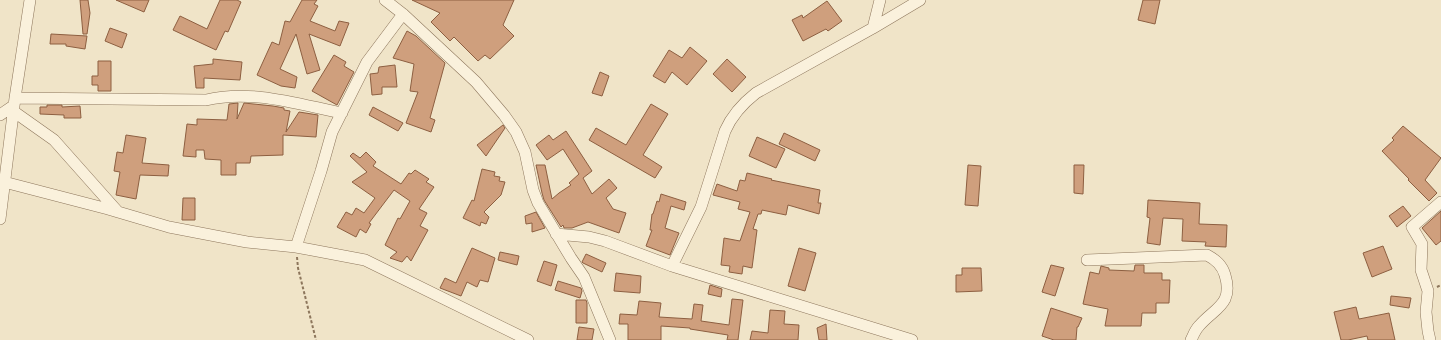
<svg xmlns="http://www.w3.org/2000/svg" width="1441" height="340" font-family="Lora,serif">
	<style>
		.building { fill: #cf9f7d; stroke: #8d5f41 }
		.lines { fill: none; stroke-linecap: round; stroke-linejoin: round }
		.minor-casing { stroke: #8d765c; stroke-width: 12 }
		.path { stroke: #8d765c; stroke-width: 2; stroke-dasharray: 3 2; stroke-linecap: butt }
		.minor { stroke: #faf1dc; stroke-width: 11 }
	</style>
	<rect width="100%" height="100%" fill="#f0e4c8"/>
	<path class="building" d="M80,0h8l2,13 -3,21h-4z
		M116,0h33l-5,12z
		M220,0h17l4,2 -13,30 -3,-1 -9,19 -43,-20 7,-14 27,13z
		M302,0h15l-3,4 4,2 -8,15 25,10 4,-10 10,2 -9,23 -31,-12 11,36 -13,4 -11,-40 -16,35 17,8 -2,11 -14,-2 -24,-11 15,-33 7,3 6,-24 5,1z
		M412,0h102l-11,25 11,11 -24,23 -5,-4 -7,6 -24,-24 -4,4 -19,-19 9,-9z
		M1143,0h17l-5,24 -17,-4z
		M827,1l15,20 -14,10 -2,-2 -23,12 -11,-21 10,-5 1,3z
		M110,28l17,6 -5,14 -17,-7z
		M407,31l9,5 29,27 -15,55 5,2 -4,12 -25,-9 12,-31 -8,-1 4,-27 -21,-6z
		M51,34l36,2 -2,13 -19,-3v-2h-16z
		M690,47l17,14 -20,24 -15,-13 -7,11 -12,-7 16,-26 13,8z
		M334,55l12,7 -2,4 10,6 -17,33 -25,-14z
		M213,59l29,3 -2,18 -36,-2v10h-8l-2,-22 19,-2z
		M727,59l19,18 -14,15 -19,-18z
		M98,61h13v30h-13v-6h-6v-9h6z
		M395,65l2,22h-15v7l-10,1 -2,-21 8,-1 1,-6z
		M600,72l9,4 -7,20 -10,-3z
		M238,103l-1,16 7,-16 29,3 11,2v2l6,1 -4,21 13,-20 19,3 -2,22 -33,-2v20l-32,1 -1,7h-14v12h-15v-15l-16,-1 -1,-9h-8v7l-13,-1 4,-32 10,1v-6l30,1 2,-16z
		M651,104l17,10 -25,41 19,12 -7,11 -66,-38 7,-12 30,17z
		M47,105h15v2l18,-1 1,12h-17v-3l-24,-1v-7h7z
		M373,107l30,16 -5,8 -29,-16z
		M503,125l2,3 -19,28 -9,-11z
		M1403,126l38,32 -16,22 12,13 -8,8 -21,-21 1,-1 -27,-28 12,-11 -2,-2z
		M566,131l26,40 -9,7 9,16 17,-15 8,9 -11,10 7,11 13,4 -7,20 -31,-11 -16,6h-8l-1,-3 -2,2 -17,-27 -2,-7 -6,-28h9l7,34 7,-6 12,-8 -2,-2 10,-9 -16,-25 -16,11 -11,-15 13,-10 4,5z
		M784,133l36,17 -5,11 -36,-17z
		M126,135l20,3 -4,25 27,2 -1,11 -28,-1 -4,24 -20,-4 4,-23 -6,-1 3,-19 6,1z
		M757,137l28,12 -9,19 -27,-12z
		M366,152l10,10 -3,4 28,18 8,-11 2,1 4,-4 14,9 -3,3 8,5 -15,22 8,4 -7,13 8,4 -17,31 -4,-5 -5,6 -12,-4 7,-6 -12,-7 13,-27 2,1 10,-18 -16,-11 -25,33 2,1 -5,9 -6,-4 -4,8 -19,-10 9,-15 6,3 4,-7 8,5 11,-15 -23,-16 15,-10 -17,-16 3,-3 7,5z
		M968,165l13,1 -3,40 -13,-1z
		M1074,165h10l-1,29 -9,-1z
		M482,169l13,3 -1,4 6,1 -1,4 6,1 -4,13 -17,17 5,5 -3,7 -5,-2 -1,4 -17,-8 9,-18 2,1z
		M747,173l25,6 -1,1 49,10 -2,13h3l-2,11 -31,-9 -2,10 -24,-5 -1,4h-3l-5,15 4,1 -5,38 -9,-2 -1,8 -13,-2 1,-6 -9,-1 3,-27 16,3 10,-29 -12,-3 2,-7 -27,-7 4,-11 20,7 3,-11 5,1z
		M661,194l25,8 -2,8 -13,-4 -6,22 14,5 -9,22 -24,-9 6,-16h-2l2,-16h1l4,-13 2,1z
		M183,198h12v22h-13z
		M1148,200l52,3 -1,21 28,1 -1,22 -21,-1 1,-4 -24,-1 1,-22 -20,-1 -3,27 -13,-2 3,-25 -3,-1z
		M1403,206l8,10 -14,11 -8,-11z
		M1441,211v30l-5,4 -14,-17z
		M536,212l9,16 -13,4v-9l-6,1 -1,-8z
		M1383,246l9,23 -20,8 -9,-24z
		M472,248l23,10 -7,24 -8,-2 -3,7 -10,-5 -6,14 -21,-8 5,-10 11,5z
		M799,248l17,5 -11,38 -17,-5z
		M500,252l19,4 -2,9 -19,-5z
		M586,254l20,9 -4,9 -19,-9 -1,-1z
		M544,261l13,4 -6,21 -14,-5z
		M1051,265l13,3 -9,28 -13,-4z
		M1135,265h9v8h18v7h8l-1,23h-13v10h-14l-1,13h-36l3,-17 -25,-5 7,-32 9,2 2,-8 8,2v2l25,1z
		M962,268h19l1,23 -26,1v-17h6z
		M616,273l25,3 -1,17 -26,-2z
		M558,281l23,7 1,3 -2,7 -25,-8z
		M710,285l12,4 -1,8 -13,-3z
		M1391,296l20,2 -2,10 -19,-3z
		M732,299l11,1 -5,40h-11l1,-5 -38,-6v-1l-29,-2v14h-33v-16h-9l1,-10 17,1 2,-14 22,2 -2,14 33,2 2,-15 9,1 -2,16 28,4z
		M576,300h10l1,3v20h-11z
		M1356,307l3,12 30,-6 6,27h-27l-1,-4 -19,4h-7l-7,-28z
		M1051,308l31,10 -4,9h-1l-1,13h-22l-12,-4z
		M770,310l15,1 -1,13 15,1 -1,15h-48l2,-9 16,2z
		M826,324l1,16h-8l-2,-12z
		M579,327l15,2 -2,11h-15z"/>
	<g class="lines">
		<defs>
			<path id="minor" d="M385,0l18,14 73,68 28,33 12,17 9,20 8,38 5,13 33,55 13,19 26,63
				M873,28l7,-28
				M15,98l191,2c45,-11 91,4 136,13
				M13,111l41,29 64,72
				M0,115l13,-9
				M4,182l104,27 61,18 78,15 49,5 69,13 163,80
				M0,219l15,-121 15,-98
				M556,234l33,3 16,4 67,25 240,74
				M296,247l25,-76 11,-39 35,-70 36,-48
				M1087,260l120,-5c9,5 15,10 18,20 9,30 -11,33 -26,51 -4,4 -6,10 -8,14
				M672,266l29,-59 24,-76c7,-16 17,-27 31,-38l117,-65 47,-28
				M1430,340l-2,-9 -2,-19 2,-21 -7,-21 1,-26 -10,-17 29,-25"/>
		</defs>
		<use href="#minor" class="minor-casing"/>
		<path class="path" d="M297,257l1,11 18,72
			M1437,287l4,-2"/>
		<use href="#minor" class="minor"/>
	</g>
</svg>
